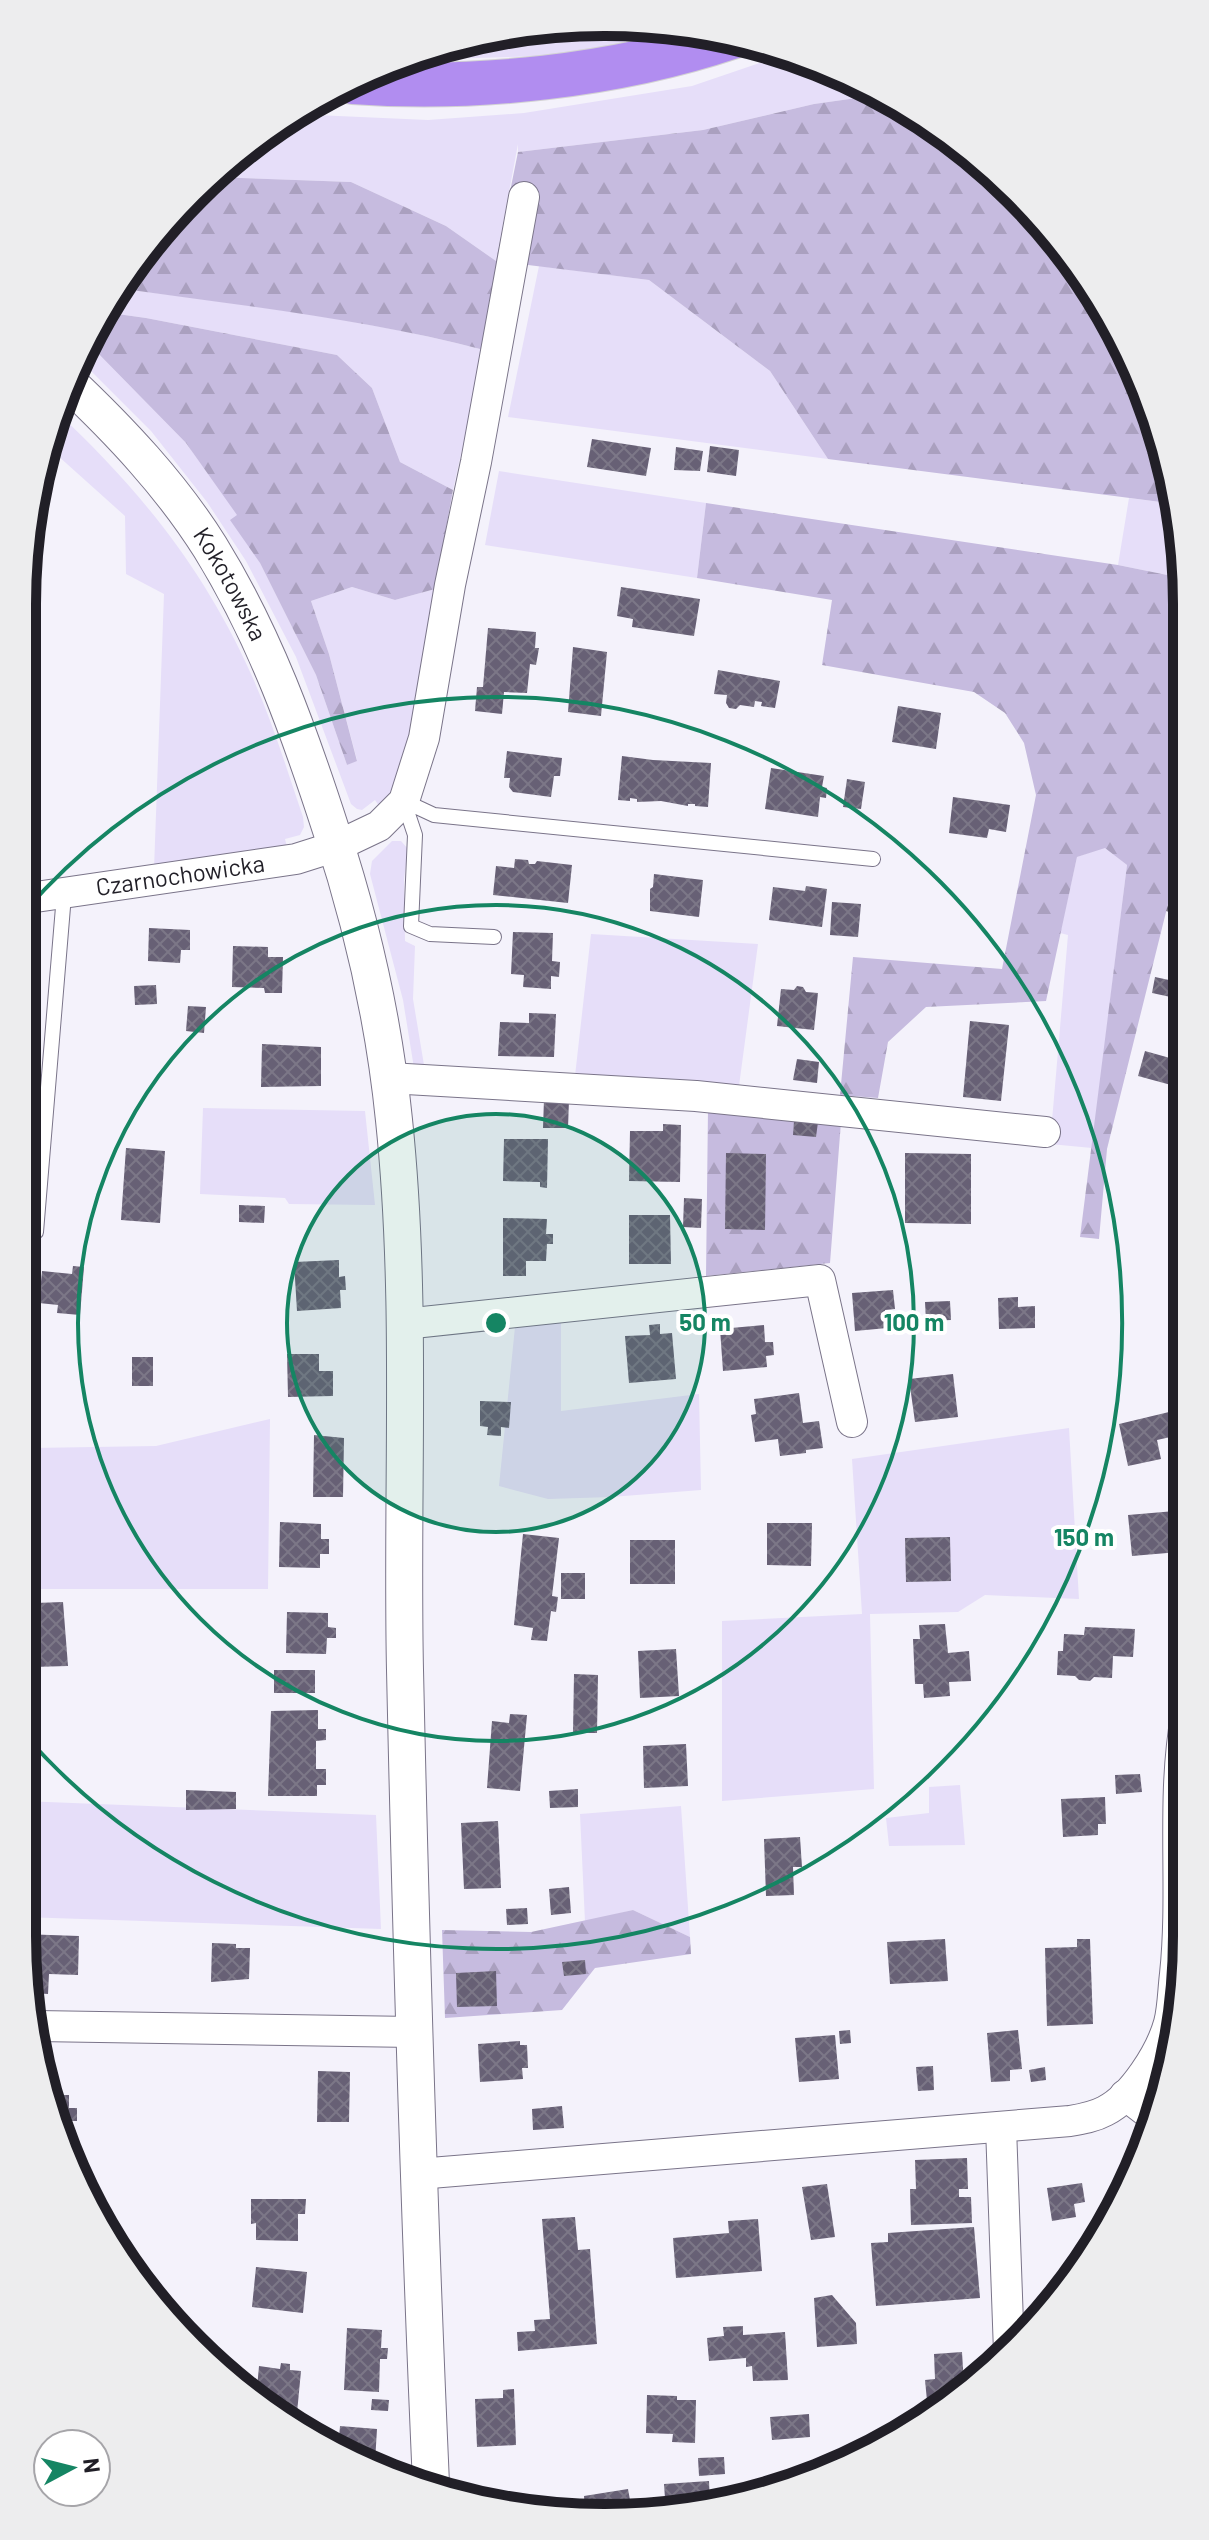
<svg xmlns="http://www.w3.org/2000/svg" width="1209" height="2540" font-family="Barlow,sans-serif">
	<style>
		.grass { fill: #e6def9 }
		.forest { fill: url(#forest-firs) }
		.building { fill: url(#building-cross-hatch) }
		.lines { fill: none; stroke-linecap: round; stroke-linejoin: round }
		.service-casing { stroke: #7a7489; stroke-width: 16 }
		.minor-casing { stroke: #7a7489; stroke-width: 32 }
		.tertiary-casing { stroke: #7a7489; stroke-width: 38 }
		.motorway-casing { stroke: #d3d2d4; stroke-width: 46 }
		.service { stroke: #fff; stroke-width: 14 }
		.minor { stroke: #fff; stroke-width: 30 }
		.tertiary { stroke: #fff; stroke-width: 36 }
		.motorway { stroke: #b18df0; stroke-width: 44 }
		.ring { fill: none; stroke: #158563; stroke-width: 4 }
		.labels { text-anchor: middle; stroke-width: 8; stroke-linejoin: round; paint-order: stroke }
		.street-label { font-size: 24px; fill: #211f27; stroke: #fff }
		.rim { fill: none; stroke: #211f27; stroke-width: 10 }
		.centre { fill: #158563; stroke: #fff; stroke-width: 4 }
		.ring-label { font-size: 24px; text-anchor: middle; font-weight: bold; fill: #158563; stroke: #fff; stroke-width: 8; stroke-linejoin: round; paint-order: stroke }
	</style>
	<defs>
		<pattern id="forest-firs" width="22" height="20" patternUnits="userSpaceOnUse" patternTransform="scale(2)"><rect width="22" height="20" fill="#c6bbdf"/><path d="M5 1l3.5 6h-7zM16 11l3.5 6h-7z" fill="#aaa0bf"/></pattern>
		<pattern id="building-cross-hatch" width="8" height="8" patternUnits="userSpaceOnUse" patternTransform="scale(2)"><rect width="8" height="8" fill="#676075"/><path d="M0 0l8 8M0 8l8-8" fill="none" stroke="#7c7787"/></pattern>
	</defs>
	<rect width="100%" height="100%" fill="#f4f2fb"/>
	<path class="grass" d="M605,22l69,7 -91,26 -180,5 88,-27z
		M786,54l42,13 50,28 -64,9 -111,26 -185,22v-8l-22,117 -50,-35 -95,-44 -140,-5 70,-57 12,-6 135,6 96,-7 168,-27z
		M539,266l110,14 121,91 58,88 -320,-42z
		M117,288c120,16 250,31 367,62l-31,140 -53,-28 -28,-74 -35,-33 -191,-37 -43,-6z
		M87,342l99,101 52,72 -7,5 29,43 56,112 31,90 10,-5 -28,-106 -18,-53 41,-14 43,13 40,-11c-11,62 -17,170 -54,220l-6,-9 -13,10 -5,-1 -6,-5 -55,-147 -50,-96 -39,-59 -56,-71 -72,-72z
		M57,412c83,78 147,157 194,262 21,46 36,96 52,143l1,10 -4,8 -15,4 2,8 -133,22 10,-275 -38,-20 -1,-58 -78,-70z
		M499,471l207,32 -9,75 -212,-33z
		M1129,498l47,6 6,24v50l-64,-13z
		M392,841h9l7,8 -4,30 1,62 10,5 -2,53 12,72 -11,-3 -11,-68 -33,-126 2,-13z
		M1105,847l22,18 -35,283 -42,-4 18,-209 -8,-2 17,-76z
		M591,934l167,10 -19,142 -164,-10z
		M203,1108l162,3 10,94 -86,-1 -4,-6 -85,-4z
		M22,1133h9l-8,122 -1,80z
		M561,1321v90l138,-17 2,96 -90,7 -63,2 -49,-13 16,-159z
		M270,1419l-2,170h-246v-73l10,-68 124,-2z
		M1069,1428l10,171 -94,-4 -27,17 -88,2 4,175 -152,12v-180l140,-7 -10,-155z
		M960,1785l5,60 -76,1 -3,-28 43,-5v-26z
		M22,1801l354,14 5,114 -359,-12z
		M681,1806l9,131 -57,-27 -48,12 -5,-108z"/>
	<path class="forest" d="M878,95l81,48 108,107 76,132 33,122 -348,-45 -58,-88 -121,-91 -152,-19 -13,89c-117,-31 -247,-45 -367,-62l76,-96 18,-15 140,5 95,44 50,35 22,-109 185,-22 111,-26z
		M103,312l43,6 191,37 35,33 28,74 53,28 -18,99 -40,11 -43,-13 -41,14 18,53 28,107 -10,4 -31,-90 -56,-112 -30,-43 7,-5 -51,-72 -99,-101z
		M706,503l412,62 64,13 1,317 -12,-3 -64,257 -8,90 -19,-2 47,-372 -22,-17 -28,9 -31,144 -120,6 -38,35 -10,56 -38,-3 13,-138 149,12 34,-174 -12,-52 -19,-30 -31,-21 -152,-27 10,-65 -135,-22z
		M708,1109l133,13 -11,141 -124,13z
		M633,1910l57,27 1,17 -96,14 -33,42 -117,8 -3,-88 89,2z"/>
	<path class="building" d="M592,439l59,9 -5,28 -59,-9z
		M710,446l29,4 -3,26 -29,-4z
		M676,447l27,4 -3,20 -26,-1z
		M621,587l79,12 -6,37 -62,-9 1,-8 -16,-3z
		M488,628l48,4 -1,16h4l-3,17 -6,-1 -3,29 -23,-1 -2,22 -27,-3 2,-24h6z
		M573,647l34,5 -6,64 -33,-4z
		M718,670l62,11 -5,27 -14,-2 1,-4 -7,-1 -1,6 -14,-2 -4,4 -7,-1 -3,-5 1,-8 -13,-1z
		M898,706l43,7 -5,36 -44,-7z
		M507,751l55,7 -2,18h-6l-3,21 -38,-5 -4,-5 1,-9h-6z
		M622,756l31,4 58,3 -3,44 -13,-1v-2h-7v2l-27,-5 -24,1v-3l-7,-1v3l-12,-1z
		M771,768l53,8 -2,11 5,1 -1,10 -6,-1 -2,20 -53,-8z
		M847,779l18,3 -4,27 -18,-2z
		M953,797l57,8 -4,27 -17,-3 -2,9 -38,-5z
		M515,859l13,1 1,4h6l2,-3 35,4 -4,38 -75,-8 3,-29 18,2z
		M654,874l49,6 -4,37 -49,-6v-22l3,-2z
		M806,886l21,3 -5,38 -53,-7 4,-33 32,4z
		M1172,893l11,4v20l-17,-6z
		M832,902l29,2 -3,33 -28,-2z
		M149,928l41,2v20h-9l-1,13 -32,-2z
		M513,932l40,1 -1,28 8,1 -1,15 -8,-1v13l-28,-2 1,-12 -13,-1z
		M233,946l35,1v10h15l-1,36h-17l-1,-5 -32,-1z
		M22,965h7l-2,44h-5z
		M1155,977l28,6 -3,16 -28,-6z
		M156,985l1,19 -22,1 -1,-19z
		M797,986l6,1 3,5 12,1 -4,37 -37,-4 4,-37 13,1z
		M188,1006l18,1 -2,26 -18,-2z
		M529,1013l27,1 -2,43 -56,-1 2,-34 29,1z
		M970,1021l39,4 -8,76 -38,-4z
		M262,1044l59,3v39l-60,1z
		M1145,1051l32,9 -6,25 -33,-9z
		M797,1059l22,3 -2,21 -24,-3z
		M544,1099l25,1 -1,28h-25z
		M794,1121l24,1 -2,15 -23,-2z
		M663,1124l18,1 -1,57 -51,-1 1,-50h33z
		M504,1139h44l-1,49 -7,-1v-5l-37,-1z
		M126,1148l39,3 -5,72 -39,-3z
		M726,1153l40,1 -1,76 -40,-1z
		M905,1153l66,1v70l-66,-1z
		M684,1198l18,1 -1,29 -18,-1z
		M239,1205l26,1 -1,17 -25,-1z
		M629,1215h41l1,49h-42z
		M503,1218l44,1 -1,15h7v10h-6l-1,17h-20v15h-23z
		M1177,1256l8,2v25l-14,-4z
		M339,1260v17l6,-1 1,14h-6l1,18 -44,3 -3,-49z
		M73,1266l11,1 -4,48 -23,-2 1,-8 -19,-2 3,-32 30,3z
		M893,1290l2,19 -10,1 2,18 -32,3 -3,-38z
		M1018,1297v10l17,-1v22l-36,1 -1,-31z
		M950,1301l1,19 -25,1 -1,-19z
		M660,1324v10l12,-1 4,46 -47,4 -4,-47 25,-1 -1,-10z
		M764,1325l1,17h8l1,13 -8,1 1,11 -44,4 -3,-42z
		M287,1354h32v17h14v25l-45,1z
		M132,1357h21v29h-21z
		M953,1374l5,43 -43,5 -6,-43z
		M799,1393l4,30 16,-2 4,27 -17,2v3l-26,3 -2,-17 -23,3 -4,-27 5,-1 -2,-15z
		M480,1401l31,1 -2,26 -8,-1v9l-14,-1 1,-8 -8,-1z
		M1169,1412l6,24 -18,4 4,19 -33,7 -9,-42z
		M314,1435l30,3 -1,59h-30z
		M1175,1511l4,41 -47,4 -4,-41z
		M280,1522l41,2v15h8v15h-9v14l-41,-1z
		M767,1523h45l-1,43 -44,-1z
		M523,1534l36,4 -7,58 6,1 -2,15 -5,-1 -4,30 -16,-1 2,-12 -19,-3z
		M950,1537l1,44 -45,1 -1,-44z
		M630,1540h45v44h-45z
		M561,1573h24v26h-24z
		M63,1602l5,64 -35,1v-10h-5v-20h4l-1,-14h5l-1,-20z
		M287,1612l41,1v14l8,1v10h-9l-1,16 -40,-1z
		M945,1624l3,29 21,-2 2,30 -22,1 1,14 -26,2 -1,-14h-8l-2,-45h7l-1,-14z
		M1085,1627l50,2 -2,28 -20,-1 -1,22 -18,-1 -4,4 -11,-1 -4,-4 -18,-1 1,-24h5l1,-17 20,1z
		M676,1649l3,47 -39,2 -2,-47z
		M274,1670h41v23h-41z
		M574,1674l24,1 -1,58h-24z
		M318,1710v19h8v11l-10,1v28h10v16h-9v11h-49l3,-85z
		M510,1714l17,1 -7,76 -33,-3 5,-67 17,2z
		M686,1744l2,42 -44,2 -1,-42z
		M1140,1774l2,18 -26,2 -1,-19z
		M578,1789v18l-28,1 -1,-17z
		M186,1790l50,2v17l-50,1z
		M1105,1797l1,27h-8v11l-35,2 -2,-38z
		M498,1821l3,67 -37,1 -3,-66z
		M800,1837l2,30h-9l1,28 -28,1 -2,-57z
		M569,1887l2,26 -20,2 -2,-26z
		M527,1908l1,16 -21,1 -1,-16z
		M22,1934l57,2 -1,39 -29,-1 -1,20 -16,-1z
		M945,1939l3,42 -58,3 -3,-42z
		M1077,1939h13l3,85 -46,2 -2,-78 32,-1z
		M212,1943l24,1v4h14l-1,31 -38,3z
		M585,1960l1,14 -22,2 -2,-14z
		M496,1971l1,35 -40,1 -1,-34z
		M850,2030l1,13 -11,1 -1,-13z
		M1018,2030l4,39 -12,1v11l-19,1 -4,-49z
		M835,2035l4,44 -40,3 -4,-44z
		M520,2041v4h7l1,23h-6l1,11 -43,3 -2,-38z
		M933,2066l1,24 -16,1 -2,-24z
		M1045,2067l1,13 -15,2 -2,-12z
		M318,2071l32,1 -1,50h-32z
		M48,2095h21v13h8v13h-8v16h-9l-7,-14z
		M562,2106l2,22 -31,2 -1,-21z
		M967,2158l1,31h-9v8h12l1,26 -61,2 -1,-36h6l-1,-29z
		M1082,2183l3,19 -11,2 2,13 -24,4 -5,-33z
		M827,2184l8,53 -24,3 -9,-53z
		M251,2199h55l-1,15h-7v27l-42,-1v-17l-5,1z
		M575,2217l3,33 12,-1 7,95 -79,7 -1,-19 18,-1 -1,-11 16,-1 -8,-100z
		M758,2219l4,52 -86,7 -3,-40 56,-5 -1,-12z
		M974,2227l6,71 -104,8 -5,-63 17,-1v-9z
		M256,2267l51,5 -4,41 -51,-6z
		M832,2295l24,28 1,21 -40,3 -3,-49z
		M743,2326v9l42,-3 3,48 -35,1 -1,-15 -6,1v-9l-37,3 -2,-23 17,-2 -1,-9z
		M347,2328l35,2 -1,18h7l-1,11h-7l-1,33 -35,-2z
		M962,2352l2,33 -36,26 -3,-31 10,-1 -1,-25z
		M281,2363l9,1v6l11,1 -4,42 -25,-3 -16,-11 3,-33 21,3z
		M514,2389l2,56 -39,2 -2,-48 28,-1v-8z
		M647,2395l30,1v4h19l-1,43 -23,-1 1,-8 -27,-1z
		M372,2399l17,1 -1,11 -17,-1z
		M809,2414l1,23 -38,3 -2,-23z
		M340,2426l37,3 -2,33 13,1v5l-50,-19z
		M724,2457l1,17 -26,2 -1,-18z
		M709,2481l1,23 -30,9h-14l-2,-29z
		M628,2489l4,22 -47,-1 -1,-14z"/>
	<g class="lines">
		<defs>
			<path id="service" d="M404,801l30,14 439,44
				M404,802l11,33 -4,91 19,8 64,3
				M36,1232l28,-337"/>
			<g id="minor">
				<path id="s1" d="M22,899l274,-40 41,-13 42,-20 25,-25 20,-63 26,-153 26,-123 48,-265"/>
				<path d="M389,1078l307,18 349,36"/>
				<path d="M404,1324l416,-44 32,142"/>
				<path d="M37,2026l376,6"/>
				<path d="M1125,2095l30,23"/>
				<path d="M1001,2127l8,225"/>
				<path d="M418,2174l652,-53c12,-2 24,-4 35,-10 28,-14 56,-59 64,-88 4,-15 4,-33 6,-49 9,-85 -4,-173 11,-257"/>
			</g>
			<g id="tertiary">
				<path id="s2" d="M67,381c53,50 104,104 143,166 55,89 89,184 121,283 31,94 53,191 63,290 19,182 7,367 11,550 6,272 14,543 26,814"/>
			</g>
			<path id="motorway" d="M353,82c122,9 263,-6 379,-45"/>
		</defs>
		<use href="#service" class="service-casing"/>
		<use href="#minor" class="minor-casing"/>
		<use href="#tertiary" class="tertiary-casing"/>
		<use href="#motorway" class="motorway-casing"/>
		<use href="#service" class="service"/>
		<use href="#minor" class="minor"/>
		<use href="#tertiary" class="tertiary"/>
		<use href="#motorway" class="motorway"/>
	</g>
	<circle cx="496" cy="1323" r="209" fill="#158563" fill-opacity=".12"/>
	<g class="ring">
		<circle cx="496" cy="1323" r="209"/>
		<circle cx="496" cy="1323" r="418"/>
		<path d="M24 912A626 626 0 1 1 24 1734"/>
	</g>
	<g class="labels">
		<g class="street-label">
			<text dy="8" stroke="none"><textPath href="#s2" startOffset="262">Kokotowska</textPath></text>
			<text dy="8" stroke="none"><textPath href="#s1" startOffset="160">Czarnochowicka</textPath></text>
		</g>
	</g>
	<path d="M0 0H1209V2540H0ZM604 36H605A568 568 0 0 1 1173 604V1936A568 568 0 0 1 605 2504H604A568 568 0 0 1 36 1936V604A568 568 0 0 1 604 36Z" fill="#ededee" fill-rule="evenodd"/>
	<path class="rim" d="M604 36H605A568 568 0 0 1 1173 604V1936A568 568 0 0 1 605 2504H604A568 568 0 0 1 36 1936V604A568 568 0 0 1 604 36Z"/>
	<circle cx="496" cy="1323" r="12" class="centre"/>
	<g class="ring-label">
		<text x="705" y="1331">50 m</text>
		<text x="914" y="1331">100 m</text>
		<text x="1084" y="1546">150 m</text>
	</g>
	<g transform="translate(72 2468) rotate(83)"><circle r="38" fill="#ffffff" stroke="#a6a5a9" stroke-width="2"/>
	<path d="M0-6L14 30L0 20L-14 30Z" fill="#158563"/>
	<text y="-12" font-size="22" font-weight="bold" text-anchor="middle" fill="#211f27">N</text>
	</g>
</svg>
